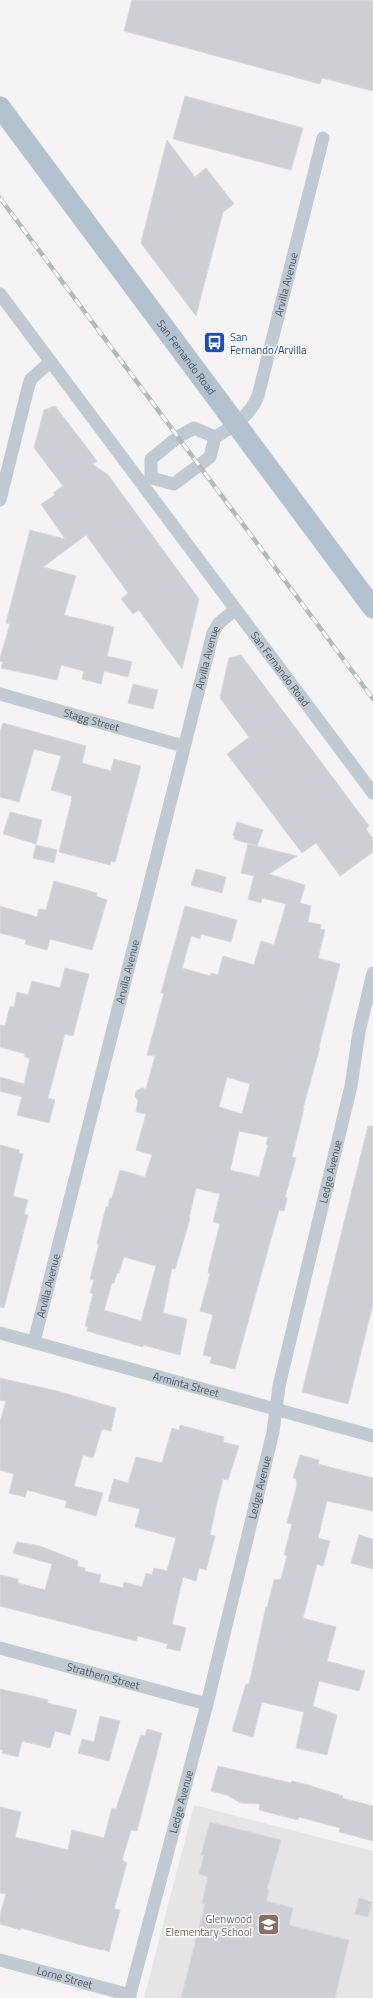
<svg xmlns="http://www.w3.org/2000/svg" width="373" height="1998" font-family="'Titillium Web',sans-serif">
	<style>
		.education { fill: #e6e4e5 }
		.building { fill: #cdcfd5; stroke: #d7d9de; fill-rule: evenodd }
		.lines { fill: none; stroke-linecap: round; stroke-linejoin: round }
		.minor { stroke: #c1cad2; stroke-width: 13 }
		.primary { stroke: #b3c2d1; stroke-width: 21 }
		.rail-casing { stroke: #b5b8bd; stroke-width: 4.5 }
		.rail { stroke: #fff; stroke-width: 3; stroke-dasharray: 9; stroke-linecap: butt }
		.labels { text-anchor: middle; stroke-width: 3; stroke-linejoin: round; paint-order: stroke }
		.street-label { font-size: 11px; fill: #4a5661; stroke: #fff }
		.transit-label { font-size: 11px; fill: #164399; stroke: #fff; text-anchor: start }
		.education-label { font-size: 11px; fill: #785e54; stroke: #fff; text-anchor: end }
	</style>
	<rect width="100%" height="100%" fill="#f5f3f3"/>
	<path class="education" d="M194,1805l179,46v147h-229z"/>
	<path class="building" d="M132,0h241v91l-51,-13 -2,6 -196,-53z
		M185,96l118,32 -12,42 -118,-31z
		M167,140l28,37 11,-9 28,36 -11,8 -27,104 -55,-73z
		M55,406l42,55 -5,3 16,11 91,124 -17,70 -43,-59 -6,4 -12,-15 7,-6 -42,-58 -43,32 33,9 -12,39 50,12 -7,29 25,6 -4,15 -24,-6 -3,13 -19,-5 2,-8 -23,-6 -4,15 -56,-12 2,-6 -3,-1v-3l10,-34 -4,-1 24,-93 35,9 -24,-35 14,-9 -2,-2 10,-7 -29,-38 10,-38z
		M241,655l128,171 -3,3 7,10v13l-33,24 -24,-33 -14,10 -75,-99 22,-17 -29,-39 9,-40z
		M133,684l25,6 -5,19 -25,-6z
		M3,723l83,23 -4,17 29,8 3,-12 27,7 -26,96 -4,-1 -1,4 -51,-13 13,-54 -1,-2 -20,-6 10,-34 -27,-7 -15,53 -19,-5v-65z
		M10,812l32,8 -6,24 -33,-10z
		M237,822l26,8 -6,16 -23,-7 1,-3 -2,-1z
		M248,844l49,12 -28,18 36,11 -5,18 11,3 -3,16 13,3 -1,4 5,1 -7,28 22,6 -21,83h1l-17,61h1l-12,49 4,1 -11,39 2,1 -3,13 -5,-1 -44,159 -25,-6 2,-6 -9,-2 10,-40 -13,-4 10,-37 -2,-1 1,-6 11,-43 -7,-2 7,-28 -24,-6 -7,30 1,1 -15,50 -3,-1 -9,45 24,6 -7,36 -37,-10v2l-56,-16 1,-4 -3,-1 8,-32 -3,-1 4,-13 -4,-1 9,-35h-2l9,-37h2l2,-9h2l8,-28 25,7 7,-22 -16,-5 10,-36 -10,-2 2,-11 -3,-5 1,-5 6,-3 4,1 9,-33 -8,-1 17,-62h-3l24,-87 52,14 -6,22 -30,-8 -1,5 -9,-3 -9,32 28,8 1,-3 7,2 5,-19 31,9 7,-24 13,4 12,-41 -24,-6 -1,5 -13,-4 6,-23 -13,-3zM227,1077l23,7 -8,30 -23,-7zM239,1131l29,6 -2,7 2,1 -9,32 -29,-7zM124,1257l32,9 -15,55 -37,-11 8,-27h2l3,-10h2z
		M36,845l21,5 -3,13 -21,-5z
		M196,869l30,8 -4,16 -31,-8z
		M54,881l43,12 -1,3 11,4 -15,50 -42,-11 -3,11 -22,-6 1,-4 -26,-7v-27l37,11 2,-8 7,1z
		M65,968l24,6 -16,62 -8,-2 -17,64 7,2 -6,23 -32,-8 5,-18 -22,-6v-14l24,7 6,-25 -6,-3 1,-2 -25,-7v-22l5,1 5,-20 4,1 3,-15 11,3 4,-14 28,7z
		M368,1126h5v178l-25,100 -46,-12z
		M0,1145l19,5v3l4,1 -10,42 15,4 -4,14 4,1 -24,93 -4,-1z
		M0,1378l57,13 59,17 -5,23 -9,-2 -9,29 -10,-3 -9,31 29,7 -7,23 -31,-9 2,-6 -40,-11 -2,7 -16,-4 5,-19 -14,-4v-48l6,-21 -6,-1z
		M180,1425l44,12 -1,5 16,4 -11,34 -5,-1 -7,28 -6,28 5,1 -9,34 -7,-2 -3,13 -13,-4 -11,47 14,4 -6,23 -14,-3 2,-4 -30,-8 -2,5 -136,-35v-31l18,4v4l27,7 7,-26 -39,-11 4,-11 23,4 38,15 -1,5 8,2v3l16,4 -2,7 24,6 1,-6 18,5 4,-14 6,2 2,-7 13,3 9,-33 -41,-11 5,-18 -32,-8 6,-22 14,4 8,-26 26,6 10,-35 7,2z
		M300,1455l19,5 -1,4 55,14v33l-46,-10 -9,37 12,3 -7,25 -6,-2 -14,54 33,9 -9,34 38,10 -6,20 -40,-10 -6,25 24,9 -10,40 -31,-7 8,-36 -38,-9 -4,-1 -9,35 -21,-6 14,-47h3l17,-77 1,1 7,-28 7,-1 6,-23 -3,-1 8,-31 -5,-1 10,-38 -1,-6 -3,-1z
		M359,1535l14,4v30l-22,-6z
		M0,1689l28,6 20,5 -1,3 30,7 -7,25 -15,-4 -5,17 -28,-7 -4,16 -16,-4 1,-3 -3,-1z
		M100,1716l20,5 -11,40 -31,-8 4,-14 12,3z
		M147,1729l15,4 -25,98 -6,-1 -9,30 5,3 -13,46 6,1 -11,42 -6,-3v1l-14,-3 -68,-19v2l-21,-6v-9l6,-21 -6,-1v-86l21,5 -6,25 53,13 4,-20 32,8 8,-30 4,1 23,-69 2,-5 4,1z
		M218,1766l73,17 1,-2 16,4 35,11 -1,2 31,8v35l-34,-9 1,-4 -41,-11 -1,3 -39,-10 1,-6 -19,-1 -14,-8 -16,-4z
		M210,1822l71,18 -14,49 2,1 -3,11 27,7 -4,17 60,15 -14,58h-154l24,-94 -3,-1 6,-26 -9,-3 5,-19h-3z
		M359,1898l13,4 -4,15 -13,-3z"/>
	<g class="lines">
		<g class="minor">
			<path id="s1" d="M0,294l373,499"/>
			<path id="s2" d="M151,478l23,6 36,-27 5,-20c18,-10 35,-21 43,-41l65,-258"/>
			<path d="M151,478v-19l27,-22 16,-9 21,9"/>
			<path d="M0,500l29,-116 2,-5 19,-17"/>
			<path id="s3" d="M0,694l183,52"/>
			<path id="s4" d="M0,1333l373,103"/>
			<path id="s5" d="M34,1342l179,-709 6,-10 16,-13"/>
			<path id="s6" d="M0,1648l207,56"/>
			<path id="s7" d="M0,1960l130,35"/>
			<path id="s8" d="M129,1998l78,-294 66,-272 6,-46 72,-300 8,-54 14,-59"/>
		</g>
		<path class="primary" id="s9" d="M0,107l373,501"/>
		<defs>
			<path id="rail" d="M0,198l373,501"/>
		</defs>
		<use href="#rail" class="rail-casing"/>
		<use href="#rail" class="rail"/>
	</g>
	<defs>
		<symbol id="bus-square" viewBox="-11 -11 22 22"><rect x="-9" y="-9" width="18" height="18" rx="4" fill="#1a4fb4" stroke="#fff"/><path d="M-5-6H5V4H4V6H2V4H-2V6H-4V4H-5ZM-3.5-4V0h7V-4ZM-3.5 1.2v1.5H-2V1.2ZM2 1.2v1.5H3.5V1.2Z" fill="#fff"/></symbol>
		<symbol id="school-square" viewBox="-11 -11 22 22"><rect x="-9" y="-9" width="18" height="18" rx="4" fill="#8d6e63" stroke="#fff"/><path d="M0-5L7-2L0 1L-7-2ZM-4 1L0 2.5L4 1V4Q0 6-4 4Z" fill="#fff"/></symbol>
	</defs>
	<g fill-rule="evenodd">
		<use href="#bus-square" x="202" y="330" width="25" height="25"/>
		<use href="#school-square" x="256" y="1912" width="25" height="25"/>
	</g>
	<g class="labels">
		<g class="street-label">
			<text dy="4" stroke="none"><textPath href="#s2" startOffset="265">Arvilla Avenue</textPath></text>
			<text dy="4" stroke="none"><textPath href="#s9" startOffset="312">San Fernando Road</textPath></text>
			<text dy="4" stroke="none"><textPath href="#s5" startOffset="706">Arvilla Avenue</textPath></text>
			<text dy="4" stroke="none"><textPath href="#s1" startOffset="468">San Fernando Road</textPath></text>
			<text dy="4" stroke="none"><textPath href="#s3" startOffset="95">Stagg Street</textPath></text>
			<text dy="4" stroke="none"><textPath href="#s5" startOffset="382">Arvilla Avenue</textPath></text>
			<text dy="4" stroke="none"><textPath href="#s8" startOffset="851">Ledge Avenue</textPath></text>
			<text dy="4" stroke="none"><textPath href="#s5" startOffset="58">Arvilla Avenue</textPath></text>
			<text dy="4" stroke="none"><textPath href="#s4" startOffset="193">Arminta Street</textPath></text>
			<text dy="4" stroke="none"><textPath href="#s8" startOffset="527">Ledge Avenue</textPath></text>
			<text dy="4" stroke="none"><textPath href="#s6" startOffset="107">Strathern Street</textPath></text>
			<text dy="4" stroke="none"><textPath href="#s8" startOffset="203">Ledge Avenue</textPath></text>
			<text dy="4" stroke="none"><textPath href="#s7" startOffset="67">Lorne Street</textPath></text>
		</g>
		<g class="transit-label">
			<text x="230" y="341">San<tspan x="230" dy="13">Fernando/Arvilla</tspan></text>
		</g>
		<g class="education-label">
			<text x="252" y="1923">Glenwood<tspan x="252" dy="13">Elementary School</tspan></text>
		</g>
	</g>
</svg>
